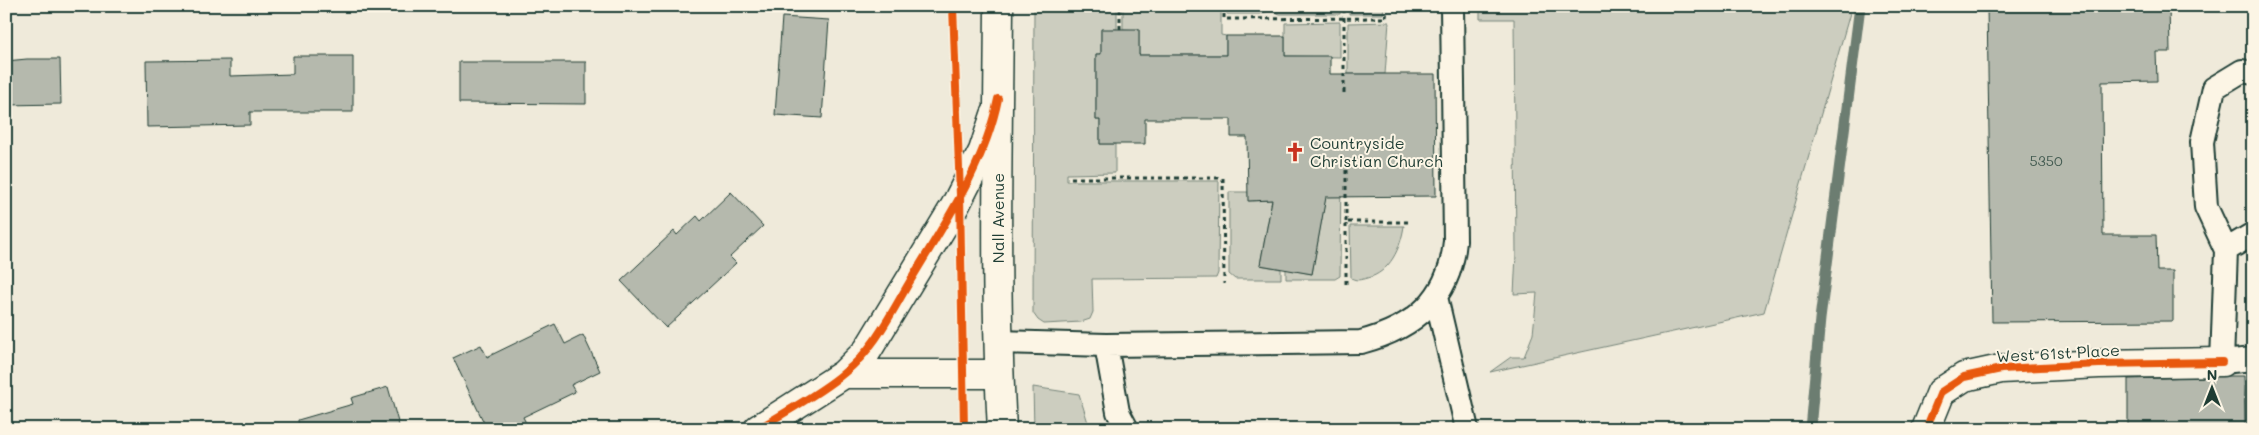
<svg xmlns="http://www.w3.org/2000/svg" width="2259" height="435" font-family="Mali,sans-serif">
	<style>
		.green { fill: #cccdbf; stroke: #76857a }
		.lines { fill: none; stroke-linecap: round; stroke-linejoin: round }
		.stream { stroke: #6c7d71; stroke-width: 11 }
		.building { fill: #b5b9ad; stroke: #1f3d34 }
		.service-casing { stroke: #1f3d34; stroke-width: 26 }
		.minor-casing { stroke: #1f3d34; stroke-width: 31 }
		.secondary-casing { stroke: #1f3d34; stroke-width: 31 }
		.path { stroke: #1f3d34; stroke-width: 3; stroke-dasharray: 4 4; stroke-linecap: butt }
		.service { stroke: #fcf5e5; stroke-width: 22 }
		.minor { stroke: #fcf5e5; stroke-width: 28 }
		.secondary { stroke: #fcf5e5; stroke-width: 28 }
		.cycleway-casing { stroke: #fcf5e5; stroke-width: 11 }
		.cycleway { stroke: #e8590c; stroke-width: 8 }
		.labels { text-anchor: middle; stroke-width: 4; stroke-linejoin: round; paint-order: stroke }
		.number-label { font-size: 14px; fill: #445c52 }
		.poi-label { font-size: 16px; fill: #1f3d34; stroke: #fcf5e5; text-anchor: start }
		.street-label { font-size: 16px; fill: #1f3d34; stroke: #fcf5e5 }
	</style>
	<rect width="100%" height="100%" fill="#efeada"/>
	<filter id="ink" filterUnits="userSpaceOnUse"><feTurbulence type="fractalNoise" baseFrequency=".02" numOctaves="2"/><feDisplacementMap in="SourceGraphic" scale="10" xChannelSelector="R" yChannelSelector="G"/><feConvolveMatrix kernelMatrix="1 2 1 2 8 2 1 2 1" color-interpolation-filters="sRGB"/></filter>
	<g filter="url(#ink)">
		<path class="green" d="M1034,6h83v23l-16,1v24h-5v66h4v24h15v29l-48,1v7h152l-1,92 -2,5 -124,1 1,33 -3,7 -9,3 -37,2 -6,-4 -5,-7z
			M1123,6h98v29l5,1v19h-87v-25l-16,-1z
			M1227,6h113v8h-60l-9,-4 -11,4h-33z
			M1349,6h35l-1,8h-34z
			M1480,6h372l-88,306 -274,60 21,-15h13l9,-23 4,-41 -23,1 2,-40 -2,-235h-34z
			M1340,22v35l-55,-1v-33z
			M1389,22l-4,52h-37v-51z
			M1331,167h10l-1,109 -5,3h-49v-10l26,5z
			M1229,192h19l1,9 23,-1 -12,65 21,4v10h-46l-6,-5z
			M1350,226h54c-3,21 -14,47 -37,52 -7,2 -10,3 -16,0z
			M1033,387l46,7 11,35h-56z"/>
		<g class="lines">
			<path class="stream" d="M1810,429l10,-110 40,-313"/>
		</g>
		<path class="building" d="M1987,6h182l1,46h-14l1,29 -55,1 1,153h53l1,36h16v50l-181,1z
			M782,17l47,3 -7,98 -47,-3z
			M1101,29h38v26h87v-19h59v20h45v18h105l1,122 -110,1 -14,77 -52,-9 12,-65 -24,1 -1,-64h-16v-18h-86v25h-45v-24h-4v-66h5z
			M293,56h60v56h-103v13l-103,2 -1,-66 84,-1v16l63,-2z
			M27,59h33l1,45 -55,1v-44z
			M459,62h127v42l-127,-1z
			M731,192l32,34 -33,31 6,6 -70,65 -45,-47 53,-50 3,4 20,-19 4,5z
			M555,324l10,20 18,-9 17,36 -29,14 4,7 -52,25 6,12h-42l-34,-71 28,-13 6,12z
			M2227,376h17l1,53h-117v-50z
			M388,387l12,42h-101l-1,-9 55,-16 -2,-6z"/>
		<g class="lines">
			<defs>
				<path id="service" d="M2253,73l-11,-2 -28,17 -12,54 4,65 20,43 -4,112 31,-3
					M2226,250l27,-16
					M1436,297l31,132
					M999,342l107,3 12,67 9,17
					M1106,345l255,-3c53,-14 89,-43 94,-101l-3,-235"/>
				<path id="minor" d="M844,374h155
					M758,429l86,-55 23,-23 88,-145 28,-55 12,-36
					M1926,429l15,-37 23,-15 37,-8 98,-5 123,-2"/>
				<path id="secondary" d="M999,6c-1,141 -5,282 3,423"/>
			</defs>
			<use href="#service" class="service-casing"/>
			<use href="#minor" class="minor-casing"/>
			<use href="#secondary" class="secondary-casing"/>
			<path class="path" d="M1224,6v13l162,-1 1,-12
				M1120,29v-23
				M1344,93v-87
				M1346,162v60
				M1071,178h152l1,106
				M1346,284v-62h64"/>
			<use href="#service" class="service"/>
			<use href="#minor" class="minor"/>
			<use href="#secondary" class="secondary"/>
			<defs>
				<path id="cycleway" d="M953,6l7,189 4,234
					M758,429c27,-17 63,-36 86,-56 31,-24 48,-62 68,-95 34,-57 73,-114 86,-179
					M1926,429l15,-37 23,-15 37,-8 98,-5 123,-2"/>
			</defs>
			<use href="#cycleway" class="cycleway-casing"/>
			<use href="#cycleway" class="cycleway"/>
		</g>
	</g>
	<defs>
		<symbol id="church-bare" viewBox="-9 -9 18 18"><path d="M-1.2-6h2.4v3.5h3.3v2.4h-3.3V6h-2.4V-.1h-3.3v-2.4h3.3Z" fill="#c8321e" stroke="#fcf5e5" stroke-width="2.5" paint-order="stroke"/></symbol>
	</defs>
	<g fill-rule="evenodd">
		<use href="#church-bare" x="1281" y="138" width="28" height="28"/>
	</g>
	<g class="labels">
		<g class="number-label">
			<text x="2046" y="166">5350</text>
		</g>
		<g class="poi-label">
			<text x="1310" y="149">Countryside<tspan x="1310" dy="18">Christian Church</tspan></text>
		</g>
		<g class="street-label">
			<text transform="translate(998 218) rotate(-90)" y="6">Nall Avenue</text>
			<text transform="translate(2058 353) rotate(-3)" y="6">West 61st Place</text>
		</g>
	</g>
	<rect width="2259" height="435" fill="none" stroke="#fcf5e5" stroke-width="25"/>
	<rect x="12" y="12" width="2234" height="410" fill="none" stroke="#1f3d34" stroke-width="2" filter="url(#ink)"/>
	<g transform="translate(2212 388)" stroke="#fcf5e5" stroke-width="4" paint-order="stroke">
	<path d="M0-4L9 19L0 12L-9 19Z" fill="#1f3d34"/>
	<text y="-8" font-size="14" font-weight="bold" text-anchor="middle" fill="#1f3d34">N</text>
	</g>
</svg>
